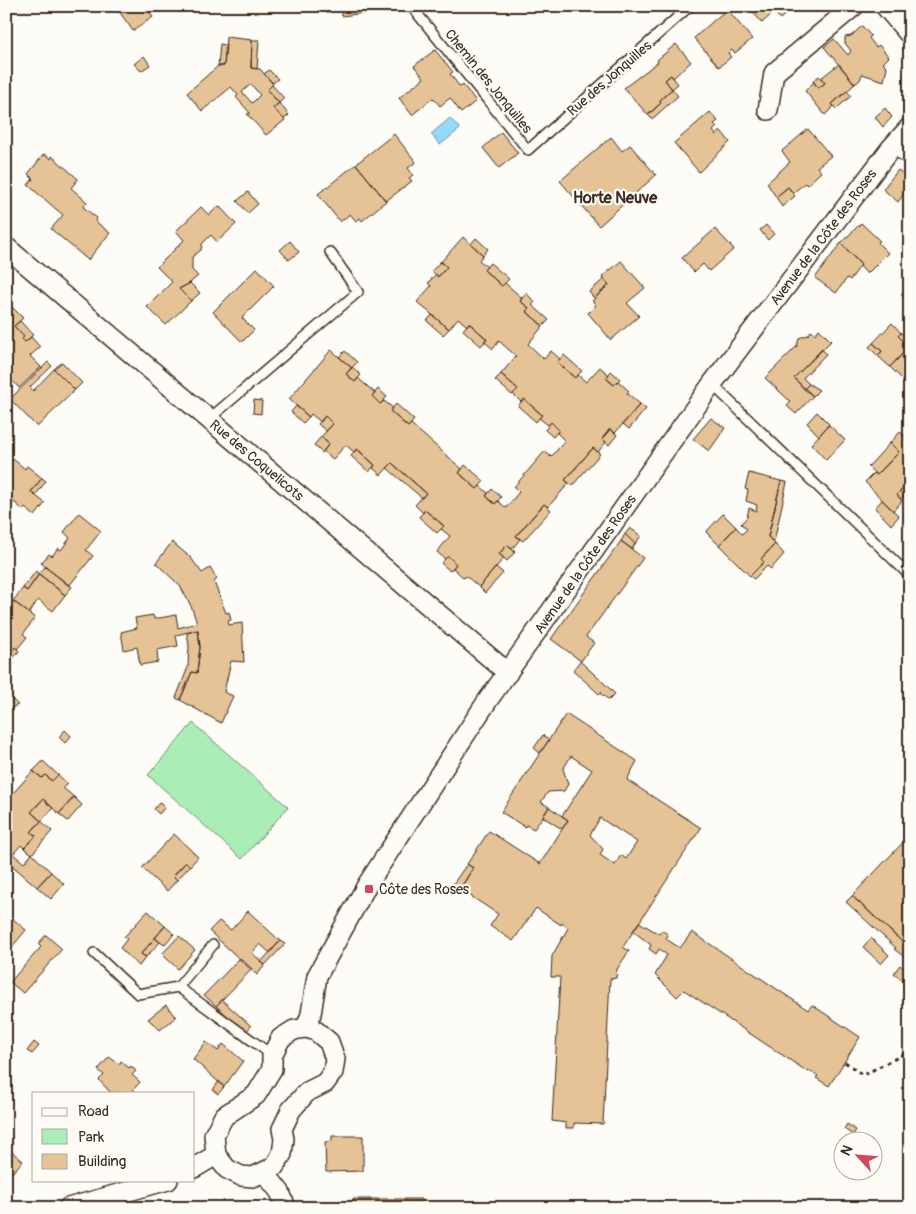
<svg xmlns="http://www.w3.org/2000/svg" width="916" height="1214" font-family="Pangolin,sans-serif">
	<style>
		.green { fill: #abedb6; stroke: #738c6a }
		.water { fill: #97d9f9; stroke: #7293a1 }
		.building { fill: #e5c397; stroke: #3b2a1e; fill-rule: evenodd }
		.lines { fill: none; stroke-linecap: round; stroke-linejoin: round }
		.lane-casing { stroke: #3b2a1e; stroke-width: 12 }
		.street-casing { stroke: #3b2a1e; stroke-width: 22 }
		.path { stroke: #3b2a1e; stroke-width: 3; stroke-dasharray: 4 4; stroke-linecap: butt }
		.lane { stroke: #fdfcf7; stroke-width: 9 }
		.street { stroke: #fdfcf7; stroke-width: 19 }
		.poi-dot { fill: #d1495b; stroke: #fdfcf7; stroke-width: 2 }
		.labels { text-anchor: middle; stroke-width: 4.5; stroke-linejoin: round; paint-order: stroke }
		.street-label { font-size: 14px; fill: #3b2a1e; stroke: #fdfcf7 }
		.poi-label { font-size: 14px; fill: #3b2a1e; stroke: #fdfcf7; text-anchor: start }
		.quarter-label { font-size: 16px; font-weight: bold; fill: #3b2a1e; stroke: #fdfcf7 }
	</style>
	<rect width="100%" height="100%" fill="#fdfcf7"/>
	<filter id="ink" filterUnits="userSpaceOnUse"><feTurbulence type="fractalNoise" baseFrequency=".02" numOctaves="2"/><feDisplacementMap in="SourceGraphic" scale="10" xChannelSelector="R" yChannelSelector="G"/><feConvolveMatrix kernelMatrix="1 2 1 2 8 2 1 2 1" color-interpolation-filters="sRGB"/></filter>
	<g filter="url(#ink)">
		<path class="green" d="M193,723l95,84 -46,52 -94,-84z"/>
		<path class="water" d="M450,118l10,11 -20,16 -9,-11z"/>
		<path class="building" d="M118,6h27l8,11 -20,14 -17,-24z
			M340,6h30l1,2 -15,1 1,5 -15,2z
			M748,6h39l-10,9 -3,-3 -12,11z
			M787,6l4,3 -11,10 -3,-4z
			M371,8v4l-14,2 -1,-5z
			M727,9l25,30 -17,14 -3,-3 -4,3 3,4 -12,10 -25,-29z
			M862,26l9,10 -2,2 7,9 3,-2 10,12 -6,6 4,4 -3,14 -22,-7 -2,6 -5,4 -31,-37 10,-8 14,16 3,-4 -6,-8v-6l6,-1z
			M226,37l26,3 -1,28 9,1 13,15 -6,6 12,13 -6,5 12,12 -19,15 -19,-21 3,-1 -14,-16 2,-2 -7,-8 -29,24 -15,-18 31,-27h6zM251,84l9,11 -8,8 -10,-11z
			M252,40h7l-2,29 -6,-1z
			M220,44l6,1 -2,21h-6z
			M676,44l15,18 -18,16 -2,-3 -6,5 7,9 -12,11 1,3 -13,12 -24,-27 34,-26 -1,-2z
			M435,50l18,22 -3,2 10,13 3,-2 13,16 -15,12 -11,-15 -10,8 -7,-8 -21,17 -13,-17 25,-20 -10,-12z
			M144,56l6,9 -9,6 -7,-7z
			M839,64l16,20 -23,20 2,2 -9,9 -20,-24 9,-9 4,6 7,-5 -4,-5z
			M269,70l9,9 -5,4 -9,-9z
			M671,75l7,9 -6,5 -7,-9z
			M819,76l6,7 -7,5 -5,-7z
			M272,85l12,13 -5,5 -12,-13z
			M672,89l6,7 -26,23 -4,-4 13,-12 -1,-3z
			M847,91l4,5 -15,13 -4,-5z
			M279,103l10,12 -5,4 -11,-11z
			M885,108l7,9 -9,10 -8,-10z
			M710,112l8,9 -4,3 3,3 -4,4 3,4 5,-4 9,11 -31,30 -25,-29z
			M808,129l23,27 -14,11 4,5 -14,13 -2,-2 -12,10 -5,-6 -12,10 -9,-14 23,-21 -8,-11z
			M501,132l17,21 -19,15 -16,-20z
			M394,134l22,28 -8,6 5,7 -4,3 3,3 -26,20 -30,-37z
			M611,137l11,14 8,-6 26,30 -57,51 -39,-45z
			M44,154l7,5 1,-3 26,23 -7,9 16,14 -4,5 14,11 -2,3 15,12 -22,27 -37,-31 12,-14 -35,-30 5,-6 -5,-5z
			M356,164l30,37 -24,20 -2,-3 -4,3 -6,-7 -10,8 -22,-28z
			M898,170l12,10v5l-12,17 -15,-13z
			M788,187l7,9 -13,11 -6,-10z
			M248,192l10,12 -10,9 -11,-12z
			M219,206l17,18 -19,18 -6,-7 -9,9 -1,6 -9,7v13l6,6 -8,7 -11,6 12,12 -25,24 -19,-18 25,-25 -15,-15 27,-27 -8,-9 25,-24 8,8z
			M861,223l19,18 -2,2 10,10 -21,21 -7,-8 1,-1 -20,-22z
			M766,225l8,9 -6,6 -8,-10z
			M715,229l19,20 -25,22 -6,-7 -9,8 -12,-14z
			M463,237l20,18 -4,5 8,7 -3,3 18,16 3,-3 17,15 -2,3 9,7 -3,3 17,15 -15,18 16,15 7,-8 9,8 -3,3 18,16 3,-3 8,7 14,-15 9,8 -3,3 8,7 4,-4 11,10 -2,2 13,11 -25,29 -5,-4 -8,10 4,3 -8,10 -5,-4 -28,32 4,3 -21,24 -4,-3 -28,32 4,3 -8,10 -5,-4 -8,9 5,4 -25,29 -13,-11 -2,2 -11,-10 3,-4 -8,-8 -3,3 -8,-7 13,-16 -9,-7 3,-3 -19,-16 -2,3 -8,-8 11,-12 -34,-30 -11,12 -8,-7 2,-3 -18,-16 -3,3 -8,-7 -13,14 -10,-8 6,-7 -8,-7 12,-13 -8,-8 -4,6 -10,-8 -2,3 -20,-18 42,-49 21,18 -6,6 9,8 3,-4 17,15 -3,3 8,8 4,-3 9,7 -3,3 18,16 3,-3 51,45 -3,4 18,16 3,-3 8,7 -2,3 9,8 3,-3 8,7 13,-16 -5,-5 31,-36 6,6 14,-16 -8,-8 2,-3 -8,-8 -3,3 -9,-7 3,-3 -18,-16 -3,3 -8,-8 5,-5 -17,-15 15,-18 -17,-15 -6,8 -9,-8 3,-2 -18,-16 -2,3 -9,-8 -9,11 -32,-27 14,-16 -3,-3 8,-9 2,3 9,-10 -6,-5z
			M476,238l12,11 -5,6 -12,-11z
			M290,241l9,11 -10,8 -9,-10z
			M841,243l20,22 -11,15 -3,-2 -11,15 -21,-15z
			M441,261l6,6 -9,10 -6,-6z
			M621,261l24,27 -18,15 12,13 -28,24 -23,-27 8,-8 -4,-4 17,-16 -7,-8z
			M490,263l19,16 -7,7 -18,-16z
			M257,268l17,18 -32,32 12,12 -12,12 -29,-30z
			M604,279l5,6 -15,13 -5,-6z
			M190,283l10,10 -9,8 -12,-12z
			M910,285v19l-9,-10z
			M526,293l9,9 -3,3 17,15 -6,6 -17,-15 3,-3 -9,-7z
			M13,308l10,10 -9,8 10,11 -2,2 3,3 6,-5 9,10 -10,9 11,11 -22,21 -10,-12 3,-2 -6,-6v-54z
			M432,315l17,14 -6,6 -16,-14z
			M20,321l13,14 -8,7 -3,-3 2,-2 -10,-11z
			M469,323l18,16 -6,7 -18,-16z
			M892,323l9,10 -3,3 11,11 -19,20 -12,-11 4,-5 -9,-8z
			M819,329l12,12 -37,37 19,18 -17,18 -9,-8 4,-4 -26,-24 32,-32 2,-8 9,-3 3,-4 4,3z
			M901,333l9,8 -1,6 -11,-11z
			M873,343l9,8 -4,5 -9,-9z
			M909,347l1,32 -5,-5 -4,4 -11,-11z
			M822,349l4,5 -23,24 6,6 -5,5 -10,-11z
			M345,351l12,11 -5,6 -13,-11z
			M564,355l18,16 -7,7 -18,-16z
			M48,362l4,4 -22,21 3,4 21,-22 21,21 -38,37 -27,-28z
			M62,362l20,21 -7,7 -21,-21z
			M352,367l9,8 -6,7 -9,-8z
			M611,371l9,8 -6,6 -8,-7z
			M501,374l17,15 -6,6 -17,-15z
			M809,384l10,6 -6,6 -9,-7z
			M378,389l9,8 -7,7 -8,-8z
			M524,399l18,16 -6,7 -18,-16z
			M254,400l8,1 -1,13 -8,-1z
			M396,404l18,16 -6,7 -18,-16z
			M640,404l6,5 -17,20 -6,-5z
			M296,406l13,11 -6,6 -12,-11z
			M817,412l12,12 -10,12 -12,-13z
			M325,416l8,8 -7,7 -8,-7z
			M711,418l14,10 -16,23 -16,-12z
			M551,422l8,8 -6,7 -8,-7z
			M829,425l16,15 -19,20 -15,-16z
			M610,429l7,6 -8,10 -7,-6z
			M900,432l10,8v41l-13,14 5,6 -9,10 -28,-29 9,-9 3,2 22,-23 -9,-9z
			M321,437l8,7 -7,9 -8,-8z
			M890,443l9,9 -22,23 -9,-8z
			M593,448l7,6 -28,32 -7,-6z
			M357,449l18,16 -6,7 -18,-16z
			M13,459l12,10 2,-3 15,12 -11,14 14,11 -10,13 -10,-8 -2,2 -9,-8 -2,3 -6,-5v-32z
			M392,463l34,30 -4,5 -35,-30z
			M465,465l19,16 -7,8 -18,-16z
			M749,473l32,8 -13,56 7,7 -14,15 3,3 -14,14 -31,-31 17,-18 6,7 5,-5 -6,-5 6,-7 2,-9 7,3 1,-6 -11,-4 2,-11 -3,-1z
			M42,478l4,3 -11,15 -4,-4z
			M781,481l6,1 -13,60 -6,-5z
			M910,481v9l-9,9 -4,-4z
			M492,489l9,8 -6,7 -9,-8z
			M882,500l17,16 -8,9 -16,-17z
			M544,504l7,6 -28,31 -7,-5z
			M425,510l19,16 -7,7 -18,-16z
			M79,513l22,18 -15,19 7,6 -24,30 -28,-23 8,-9 3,2 6,-8 3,2 9,-12 -6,-6z
			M723,514l13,13 -17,18 -13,-13z
			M630,528l11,8 -6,8 -10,-10z
			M625,534l10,10 -3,5 -11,-8z
			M621,541l22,17 -57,79 8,6 -13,18 -30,-22z
			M172,542l19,16 11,15 8,-5 7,11 -3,3 12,31 3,-1 2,8 -3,1 1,4 13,-2 2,39 -13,-1 -7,31 9,4 -12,27 -41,-23 12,-28 5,1 3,-26 -2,-17 -22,5 2,11 -21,4 1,12 -18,3 -3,-18 -13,3 -3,-18 16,-4 -2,-10 18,-3 1,4 22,-4 2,13 19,-5 -6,-17 -11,-20 -24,-23z
			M775,544l9,10 -13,15 -4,-3 -13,13 -4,-3 14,-14 -3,-3z
			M507,545l8,7 -8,9 -8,-7z
			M448,556l8,8 -6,7 -9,-8z
			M45,567l27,20 -7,8 -26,-21z
			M496,567l7,6 -18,20 -6,-6z
			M36,571l3,3 -12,17 -4,-3z
			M39,574l26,21 -12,16 -15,-11 -9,13 -16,-12 10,-13 4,3z
			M13,601l22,17 -12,16 4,3 -10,12 -2,-2 -9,12v-50z
			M198,630l2,17 -3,26 -5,-1 -12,28 -4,-2 12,-31 1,-21 -2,-13z
			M15,647l4,4 -10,13 -3,-2v-3z
			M580,661l27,25 -8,8 -26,-24z
			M607,686l8,8 -6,6 -9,-7z
			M13,700l5,5 -12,5v-7z
			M566,714l71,47 -10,19 74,48 -78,119 6,4 -12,18 -1,9 -6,1 -7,145 -29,-1v5h-8v-5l-14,-2 8,-144h-9l1,-21 16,-28 -6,-5 -1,2 -25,-17 -23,33 -23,-15 8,-12 -38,-25 13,-21 -6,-4 22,-33 51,33 28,-44 -6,-4 30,-46 -21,-14 -8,13 5,15 -4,7 -16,1 -7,10 8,5 -15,22 -8,-4 -1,2 -24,-15zM600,818l37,24 -11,17 -5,-4 -6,10 -15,-10 3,-6 -13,-14z
			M65,730l6,6 -6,7 -6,-6z
			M543,735l6,5 -9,13 -6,-5z
			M43,761l15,14 -6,6 -7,-6 -3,3 -9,-7z
			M33,771l9,7 3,-3 7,6 6,-6 10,9 -5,4 11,9 -15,17 -16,-15 -12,13 10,9 -10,11 5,4 -12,12 -3,-3 -8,9 11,9 8,-9 19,18 -14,15 -31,-27v-39l5,-5 -5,-4v-11z
			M74,797l8,8 -14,16 -9,-7z
			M43,799l10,9 -12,13 -10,-9z
			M160,802l5,5 -6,7 -5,-5z
			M549,807l19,13 -6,9 -19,-12z
			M41,821l11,10 -20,23 -8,-6 12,-12 -5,-4z
			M174,834l24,23 -8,9 -4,-4 -13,14 4,4 -10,11 -25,-23z
			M910,835v114l-58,-53z
			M186,862l4,4 -13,14 -4,-4z
			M467,864l6,4 -13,21 -7,-5z
			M51,872l13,12 -13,15 -14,-12z
			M852,896l58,53v12l-16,-12 2,-1 -50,-46z
			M148,911l17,15 -24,28 5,3 -7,9 -19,-18 7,-9 -3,-2z
			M248,911l32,30 -10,12 -10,-9 -8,9 13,12 -8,10 -48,-44 10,-10 12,9z
			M6,913l20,17 -20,24z
			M639,922l20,12 3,-4 4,3 2,2 -2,4 14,9 12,-16 116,78 4,-5 48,32 -31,49 -13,-8 2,-2 -9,-5 -1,1 -124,-82 -7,7 -22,-22 12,-20 -8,-6 -3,5 -7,-5 2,-4 -18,-14z
			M165,926l9,8 -10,11 -9,-7z
			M46,935l16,14 -39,44 -13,-11 31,-35 -3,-3z
			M179,936l16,14 -17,19 -16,-15z
			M155,938l5,4 -14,15 -5,-3z
			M871,938l18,17 -8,9 -18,-17z
			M280,941l5,3 -20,21 -4,-3z
			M240,958l12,11 -36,37 -12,-11z
			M900,965l9,8 -7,7 -8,-7z
			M222,1000l29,26 -5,6 -30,-26z
			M166,1005l10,12 -16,13 -12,-11z
			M34,1042l5,4 -7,8 -5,-3z
			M206,1042l12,9 5,-7 20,17 -19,26 -31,-28z
			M109,1057l10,7 2,-3 8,7 2,-2 5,5 -4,4 8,7 -7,8 4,3h-26l-12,-13 5,-5 -6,-5z
			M219,1081l5,6 -6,7 -5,-4z
			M847,1124l9,6 -3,5 -9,-6z
			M332,1136h31v35l-37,1 -1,-30 7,-1z
			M6,1147l17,14 -12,13 -5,-5z
			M353,1199h69v9h-78l1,-3 7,2z"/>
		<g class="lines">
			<defs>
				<path id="lane" d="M411,6l117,144 162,-144
					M891,148l19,13
					M712,384l198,192
					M209,419l149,-127 -28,-40
					M94,953l44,41 40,-7 94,68
					M178,987l35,-42"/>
				<path id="street" d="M885,6l25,29
					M768,110l6,-37 80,-67
					M6,247l502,426
					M306,1028l5,-14 6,-38 50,-91 121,-185 224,-316 179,-236 19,-21
					M306,1028l10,3 13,11 6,17 -2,13 -8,11 -18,9 -16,18 -9,19 2,10 -2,15 -8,13 -21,10 -12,-1 -14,-7 -11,-14 -2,-20 10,-19 32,-21 16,-26v-14l9,-17 13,-8z
					M194,1168l22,-13
					M264,1172l16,20 6,16
					M68,1208l100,-28"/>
			</defs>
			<use href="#lane" class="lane-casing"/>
			<use href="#street" class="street-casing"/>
			<path class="path" d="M845,1062l18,13 47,-24"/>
			<use href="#lane" class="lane"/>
			<use href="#street" class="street"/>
		</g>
	</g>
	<rect class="poi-dot" x="364" y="884" width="10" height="10" rx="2.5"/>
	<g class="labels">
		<g class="street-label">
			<text transform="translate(609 78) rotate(-41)" y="5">Rue des Jonquilles</text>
			<text transform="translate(489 81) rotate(51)" y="5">Chemin des Jonquilles</text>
			<text transform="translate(823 237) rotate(-53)" y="5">Avenue de la Côte des Roses</text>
			<text transform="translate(257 460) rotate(40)" y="5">Rue des Coquelicots</text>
			<text transform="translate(585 564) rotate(-55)" y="5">Avenue de la Côte des Roses</text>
		</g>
		<g class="poi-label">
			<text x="379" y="894">Côte des Roses</text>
		</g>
		<g class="quarter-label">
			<text x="615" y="203">Horte Neuve</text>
		</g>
	</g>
	<rect width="916" height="1214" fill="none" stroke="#fdfcf7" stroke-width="25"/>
	<rect x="12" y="12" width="891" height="1189" fill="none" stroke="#3b2a1e" stroke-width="2" filter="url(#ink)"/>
	<rect x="32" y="1092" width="162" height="90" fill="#fdfcf7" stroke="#afa8a0"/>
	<rect x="42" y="1108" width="25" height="8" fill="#fdfcf7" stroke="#afa8a0"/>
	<text x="78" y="1116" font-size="15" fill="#3b2a1e">Road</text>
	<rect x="42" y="1129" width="25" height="15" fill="#abedb6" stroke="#afa8a0"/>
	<text x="78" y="1142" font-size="15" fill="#3b2a1e">Park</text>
	<rect x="42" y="1154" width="25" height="15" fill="#e5c397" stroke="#afa8a0"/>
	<text x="78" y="1166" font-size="15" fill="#3b2a1e">Building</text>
	<g transform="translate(858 1156) rotate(296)"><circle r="24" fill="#fdfcf7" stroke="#afa8a0"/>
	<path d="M0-4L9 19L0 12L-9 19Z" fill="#d1495b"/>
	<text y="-8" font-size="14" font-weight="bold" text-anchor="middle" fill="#3b2a1e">N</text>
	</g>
</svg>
